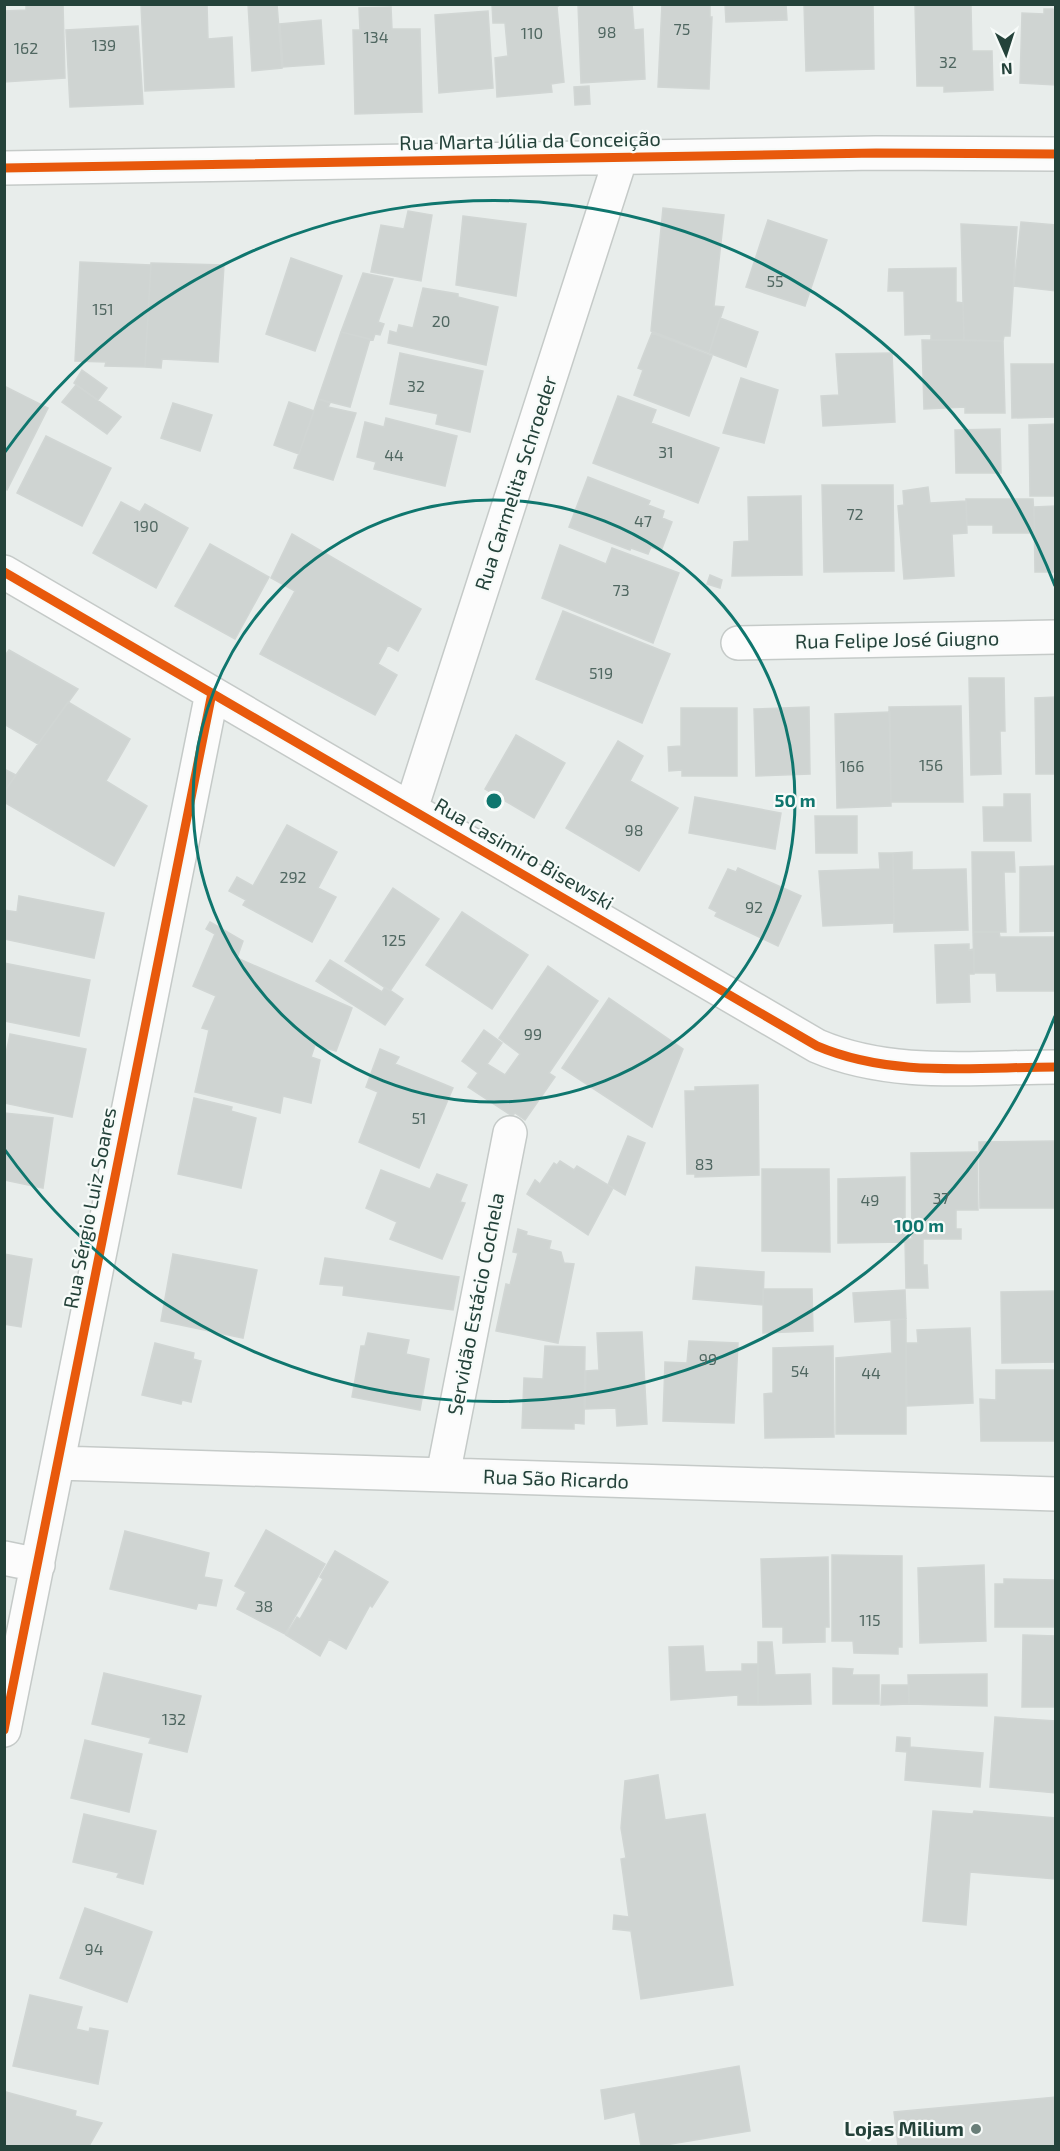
<svg xmlns="http://www.w3.org/2000/svg" width="1060" height="2151" font-family="'Exo 2',sans-serif">
	<style>
		.building { fill: #cfd4d2; stroke: #d1d6d4; stroke-width: 1.5 }
		.lines { fill: none; stroke-linecap: round; stroke-linejoin: round }
		.minor-casing { stroke: #c5cac8; stroke-width: 36 }
		.minor { stroke: #fcfcfc; stroke-width: 33 }
		.cycleway-casing { stroke: #f7fbf9; stroke-width: 13 }
		.cycleway { stroke: #e8590c; stroke-width: 9 }
		.ring { fill: none; stroke: #0f766e; stroke-width: 3 }
		.poi-dot { fill: #697e78; stroke: #f7fbf9; stroke-width: 2 }
		.labels { text-anchor: middle; stroke-width: 4.5; stroke-linejoin: round; paint-order: stroke }
		.number-label { font-size: 16px; fill: #506761 }
		.street-label { font-size: 20px; fill: #24423a; stroke: #f7fbf9 }
		.poi-label { font-size: 20px; font-weight: bold; fill: #24423a; stroke: #f7fbf9; text-anchor: end }
		.centre { fill: #0f766e; stroke: #f7fbf9; stroke-width: 3 }
		.ring-label { font-size: 18px; text-anchor: middle; font-weight: bold; fill: #0f766e; stroke: #f7fbf9; stroke-width: 4.5; stroke-linejoin: round; paint-order: stroke }
	</style>
	<rect width="100%" height="100%" fill="#e8edeb"/>
	<path class="building" d="M26,4h37l2,74 -61,4v-71l22,-1z
		M141,4h66l1,35 24,-2 2,50 -89,4z
		M248,4h29l5,64 -30,3z
		M492,4h69l-4,3 7,75 -13,2 1,8 -55,5 -2,-39 13,-2 -3,-33h-12z
		M578,4h54l2,26 9,-1 2,50 -64,4z
		M662,4h48v13h2l-3,72 -51,-2z
		M725,4h61l1,16 -61,2z
		M804,4h69l1,65 -68,2z
		M915,4l56,2 1,45h20l1,39 -49,2v-6h-27z
		M391,7l1,22h28l2,83 -67,2 -2,-84h7l-1,-22z
		M1044,9h9l3,6v70l-36,-2 2,-70 22,1z
		M488,11l5,77 -54,5 -4,-78z
		M321,20l3,44 -41,3 -3,-43z
		M138,26l5,78 -73,3 -4,-77z
		M589,86l1,18 -15,1 -1,-18z
		M663,208l61,7 -10,91 10,1 -15,46 -58,-22z
		M408,211l24,4 -11,66 -50,-9 10,-47 23,4z
		M463,216l63,8 -10,72 -60,-11z
		M768,220l59,20 -22,66 -59,-19z
		M1021,222l35,3v66l-42,-5z
		M961,224l56,3 -7,109h-6l-1,5 -39,-1z
		M291,258l51,18 -27,75 -49,-17z
		M80,262l71,3 -6,102 -40,-1 1,-4 -31,-1z
		M151,263l73,2 -6,97 -56,-3 -1,9 -16,-1z
		M956,268v34l7,1 1,37h-33v-6l-26,1 -1,-44h-16l1,-22z
		M363,273l30,6 -15,43 6,2 -4,11 -5,-1 -2,6 -32,-8z
		M423,288l35,6v3l40,10 -12,58 -98,-22 2,-12 7,2 2,-8 14,3z
		M720,318l38,14 -12,35 -37,-14z
		M341,332l29,7 -20,68 -32,-8z
		M652,333l60,23 -23,60 -55,-21 9,-25 -5,-2z
		M922,340l81,1 2,72h-40v-6l-41,2z
		M400,353l83,18 -13,61 -34,-8 2,-10 -48,-10z
		M892,353l3,69 -72,4 -2,-30 18,-1 -3,-41z
		M1011,364h45v53l-44,1z
		M82,370l25,18 -9,12 -24,-17z
		M741,378l37,12 -14,53 -41,-10z
		M76,385l45,32 -14,17 -45,-32z
		M4,386l44,22 -41,82 -3,-2z
		M618,396l38,14 -5,13 68,25 -21,55 -105,-40z
		M318,399l12,4 -2,4 28,6 -23,67 -39,-12z
		M289,402l25,9 -15,43 -25,-9z
		M173,403l39,12 -12,36 -39,-13z
		M386,418l71,18 -12,50 -71,-17 2,-7 -19,-5 8,-35 19,5z
		M1056,424v72h-26l-1,-71z
		M1000,429l1,44h-45l-1,-43z
		M46,436l65,32 -29,58 -65,-33z
		M588,477l62,24 -2,4 16,6 -2,7 10,4 -11,29 -10,-4 -3,7 -17,-6 -1,2 -61,-23z
		M822,485h71l1,86 -70,1z
		M928,487l2,16 36,-2 1,32 -15,1 2,42 -50,3 -6,-73 6,-1 -1,-14z
		M801,496l1,79 -70,1 2,-34 15,-1 -1,-44z
		M966,499h67l2,34h-42v-8h-26z
		M121,502l19,10 5,-8 43,24 -32,60 -63,-35z
		M1056,506v66h-21l-1,-65z
		M292,534l129,75 -23,42 -10,-6 -10,19 19,11 -22,40 -115,-61 35,-63 -24,-13z
		M210,544l59,33 -34,62 -60,-33z
		M560,545l46,19 6,-16 67,25 -26,70 -111,-45z
		M710,575l12,5 -2,8 -13,-4z
		M563,611l107,43 -28,69 -106,-44z
		M9,650l69,39 -40,55 -34,-20v-67z
		M969,678h35l1,53h-5l1,43 -30,1z
		M1056,697v77h-20l-1,-76z
		M68,702l62,37 -24,42 41,25 -33,60 -110,-64v-10z
		M961,706l2,96h-72l-2,-95z
		M809,707l1,67 -54,2 -2,-67z
		M681,708h56v68h-55v-6l-13,1 -1,-24 13,-1z
		M890,712l1,94 -54,2 -2,-94z
		M516,735l49,28 -31,55 -49,-29z
		M618,741l25,15 -13,25 48,27 -39,63 -73,-43z
		M4,769l12,6 -12,17z
		M1004,794h26l1,47h-47l-1,-34h21z
		M695,797l86,16 -6,36 -86,-16z
		M815,816h42v37h-41z
		M287,825l50,27 -19,36 18,9 -24,45 -69,-37 3,-5 -17,-9 8,-14 16,9z
		M912,852v18l54,-1 2,61 -74,2 -1,-79z
		M972,852h42l1,20h-11l2,60h-33z
		M879,853h14l1,70 -71,3 -4,-55 61,-2z
		M1056,866v65l-36,1v-65z
		M738,868l63,28 -23,50 -63,-30 2,-4 -8,-4 19,-39 8,3z
		M393,888l46,31 -49,72 -45,-30z
		M19,896l85,17 -10,45 -90,-19v-29l13,2z
		M462,912l66,43 -36,54 -66,-44z
		M210,922l33,19 -6,17 115,50 -16,43 -21,-6 -4,12 9,3 -9,43 -28,-7 -3,17 -85,-21 14,-62 -7,-2 14,-32 -23,-10 22,-52 -9,-5z
		M973,932h26l1,5h56v54h-59l-1,-18h-22z
		M969,944v6l5,-1v25h-5l1,28 -33,1 -2,-58z
		M330,960l52,32 3,-5 18,12 -18,26 -69,-44z
		M4,963l86,17 -11,56 -75,-15z
		M548,966l50,35 -49,72 6,4 -30,43 -10,-7 -3,3 -44,-29 10,-14 -16,-12 22,-31 18,13 -15,21 18,11 15,-21 -21,-16z
		M609,998l74,51 -31,78 -90,-59z
		M10,1034l76,15 -14,68 -68,-14v-40z
		M380,1049l19,8 -4,7 58,24 -34,80 -60,-26 19,-50 -12,-5z
		M758,1085l1,90 -64,2v-3h-8l-2,-83h10v-4z
		M194,1098l38,9 -1,4 25,7 -15,70 -63,-14z
		M4,1113l49,5 -10,70 -39,-8z
		M628,1136l17,7 -20,52 -17,-10z
		M1056,1141v67h-76l-1,-66z
		M977,1152l1,58h-22v19h5v10h-38v26h4l1,23h-22l-1,-49h7l-1,-86z
		M560,1161l14,9 3,-4 36,22 -25,47 -61,-41 8,-14 5,4 14,-21 3,2z
		M762,1169h67l1,83 -68,-1z
		M381,1170l49,19 7,-15 30,11 -7,17 5,1 -23,56 -52,-20 7,-17 -31,-14z
		M905,1177v65l-67,1v-64z
		M518,1229l9,3 -1,3 25,6 -2,8 12,3 3,11 10,1 -16,79 -62,-12 10,-47 4,1 8,-32 -5,-1z
		M4,1254l28,5 -11,68 -17,-3z
		M173,1254l84,16 -14,68 -82,-17z
		M325,1258l134,19 -6,33 -110,-15 1,-9 -24,-2z
		M696,1267l68,5 -1,33 -70,-6z
		M763,1289h49l1,42 -50,2z
		M905,1290l1,29 -51,3 -2,-29z
		M1056,1291v71l-54,1 -1,-71z
		M906,1319v115h-70v-76l56,-5 -1,-33z
		M970,1328l3,75 -66,3 -1,-63h12l-1,-13z
		M642,1332l5,92 -30,2 -1,-18 -31,1 1,-38 13,-1 -2,-37z
		M368,1333l41,7 -3,14 23,5 -9,51 -68,-13 9,-51h4z
		M689,1341l49,2 -4,80 -71,-2 2,-59 22,1z
		M155,1343l39,10 -1,6 8,2 -10,41 -9,-2 -1,4 -39,-9z
		M545,1346l40,1 -1,77 -10,-1v6l-52,-1 2,-50 19,1z
		M833,1346l1,91 -69,1 -1,-44 9,-1v-45z
		M996,1370h60v78l-1,-7h-74l-1,-42 16,1z
		M266,1530l59,34 -40,70 -48,-25 9,-17 -11,-6z
		M125,1531l84,22 -5,24 18,3 -6,26 -18,-3 -2,6 -86,-20z
		M335,1551l53,31 -16,25 -2,-2 -24,44 -17,-10 -9,17 -34,-21 11,-18 3,2 23,-40 -3,-2z
		M832,1555l70,1v91h-4v7l-44,-1 -1,-12h-21z
		M828,1557l1,70h-4v15l-42,1v-16h-20l-2,-68z
		M984,1565l2,76 -66,2 -2,-75z
		M1004,1579l52,1v47h-61v-43h9z
		M1023,1635l33,1v71h-34z
		M758,1642h14l3,33 35,-1 1,30 -53,1z
		M703,1646l2,26 37,-1v-7h16v41h-20v-10l-67,5 -2,-53z
		M833,1668l20,1 -1,6h27v29h-46z
		M104,1673l97,23 -14,56 -38,-9 2,-5 -59,-14z
		M987,1674v32l-78,-2 -1,-29z
		M882,1685h27v19l-28,1z
		M995,1717l61,4v72l-66,-6z
		M897,1737l13,1v9l73,6 -3,34 -75,-7 2,-28 -11,-1z
		M85,1740l57,14 -13,58 -58,-14z
		M658,1775l7,45 40,-6 28,171 -92,14 -10,-68 -18,-2 1,-14 15,2 -8,-58 5,-1 -5,-30 4,-47z
		M933,1811l40,3 1,-3 82,7v61l-86,-7 -4,53 -43,-4z
		M84,1814l72,17 -13,53 -26,-7 2,-4 -46,-11z
		M85,1908l67,24 -25,70 -67,-24z
		M30,1995l52,12 -6,22 13,3 1,-4 18,3 -10,53 -85,-18z
		M739,2066l11,65 -91,15h-18l-6,-34 -30,7 -4,-29z
		M6,2092l70,19 -1,5 27,7 -13,23h-85z
		M1056,2097v49h-158l-4,-34z"/>
	<g class="lines">
		<defs>
			<path id="minor" d="M4,168l872,-15 180,1
				M4,572l813,474c75,32 159,21 239,21
				M738,643l318,-6
				M411,809l210,-652
				M58,1463l998,31
				M443,1475l67,-342
				M4,1558l34,7
				M4,1730l208,-1037"/>
		</defs>
		<use href="#minor" class="minor-casing"/>
		<use href="#minor" class="minor"/>
		<defs>
			<path id="cycleway" d="M4,168l872,-15 180,1
				M4,572l813,474c75,32 159,21 239,21
				M4,1730l208,-1037"/>
		</defs>
		<use href="#cycleway" class="cycleway-casing"/>
		<use href="#cycleway" class="cycleway"/>
	</g>
	<g class="ring">
		<circle cx="494" cy="801" r="301"/>
		<path d="M1055 1016A601 601 0 0 1 5 1150M5 452A601 601 0 0 1 1055 586"/>
	</g>
	<circle class="poi-dot" cx="976" cy="2129" r="6"/>
	<g class="labels">
		<g class="number-label">
			<text x="682" y="35">75</text>
			<text x="607" y="38">98</text>
			<text x="532" y="39">110</text>
			<text x="376" y="43">134</text>
			<text x="104" y="51">139</text>
			<text x="26" y="54">162</text>
			<text x="948" y="68">32</text>
			<text x="775" y="287">55</text>
			<text x="103" y="315">151</text>
			<text x="441" y="327">20</text>
			<text x="416" y="392">32</text>
			<text x="666" y="458">31</text>
			<text x="394" y="461">44</text>
			<text x="855" y="520">72</text>
			<text x="643" y="527">47</text>
			<text x="146" y="532">190</text>
			<text x="621" y="596">73</text>
			<text x="601" y="679">519</text>
			<text x="931" y="771">156</text>
			<text x="852" y="772">166</text>
			<text x="634" y="836">98</text>
			<text x="293" y="883">292</text>
			<text x="754" y="913">92</text>
			<text x="394" y="946">125</text>
			<text x="533" y="1040">99</text>
			<text x="419" y="1124">51</text>
			<text x="704" y="1170">83</text>
			<text x="941" y="1204">37</text>
			<text x="870" y="1206">49</text>
			<text x="708" y="1365">99</text>
			<text x="800" y="1377">54</text>
			<text x="871" y="1379">44</text>
			<text x="264" y="1612">38</text>
			<text x="870" y="1626">115</text>
			<text x="174" y="1725">132</text>
			<text x="94" y="1955">94</text>
		</g>
		<g class="street-label">
			<text transform="translate(530 141) rotate(-1)" y="7">Rua Marta Júlia da Conceição</text>
			<text transform="translate(516 483) rotate(-72)" y="7">Rua Carmelita Schroeder</text>
			<text transform="translate(897 640) rotate(-1)" y="7">Rua Felipe José Giugno</text>
			<text transform="translate(524 854) rotate(30)" y="7">Rua Casimiro Bisewski</text>
			<text transform="translate(90 1208) rotate(-79)" y="7">Rua Sérgio Luiz Soares</text>
			<text transform="translate(476 1304) rotate(-79)" y="7">Servidão Estácio Cochela</text>
			<text transform="translate(556 1479) rotate(2)" y="7">Rua São Ricardo</text>
		</g>
		<g class="poi-label">
			<text x="964" y="2136">Lojas Milium</text>
		</g>
	</g>
	<circle cx="494" cy="801" r="9" class="centre"/>
	<g class="ring-label">
		<text x="795" y="807">50 m</text>
		<text x="919" y="1232">100 m</text>
	</g>
	<rect width="1060" height="2151" fill="none" stroke="#24423a" stroke-width="12"/>
	<g transform="translate(1006 54) rotate(177)" stroke="#f7fbf9" stroke-width="4.5" paint-order="stroke">
	<path d="M0-4.5L10 22L0 15L-10 22Z" fill="#24423a"/>
	<text y="-9" font-size="16" font-weight="bold" text-anchor="middle" fill="#24423a">N</text>
	</g>
</svg>
